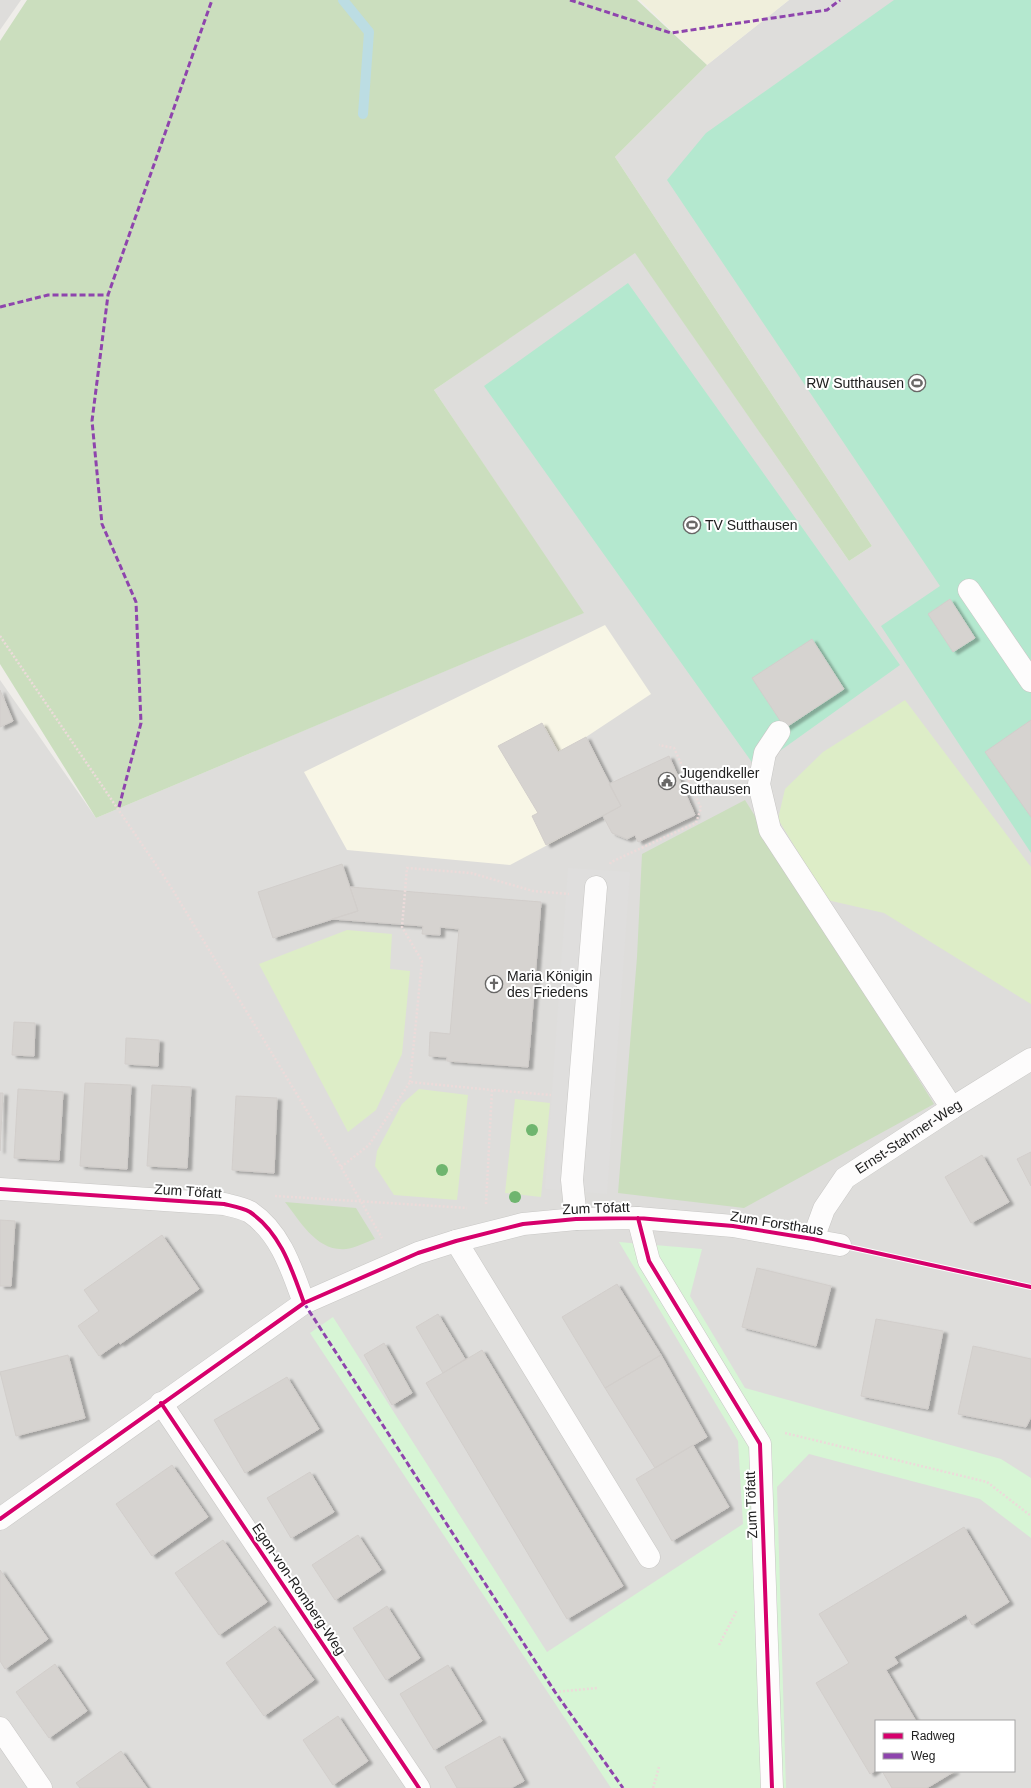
<svg xmlns="http://www.w3.org/2000/svg" width="1031" height="1788" font-family="Arial,sans-serif">
	<style>
		.residential { fill: #dedddb; fill-rule: evenodd }
		.education { fill: #f8f6e6 }
		.farmland { fill: #f0efdc }
		.grass { fill: #ddedc7 }
		.forest { fill: #cbdebe }
		.park { fill: #d7f5d5 }
		.pitch { fill: #b4e8cf }
		.parking { fill: #dfdedd }
		.lines { fill: none; stroke-linecap: round; stroke-linejoin: round }
		.stream { stroke: #bcdde3; stroke-width: 10 }
		.building { fill: #d6d3d0; stroke: #d2cecb; filter: url(#shadow) }
		.minor-casing { stroke: #c8c7c5; stroke-width: 23 }
		.path { stroke: #ecdbda; stroke-width: 2.5; stroke-dasharray: 2 2; stroke-linecap: butt }
		.minor { stroke: #fdfcfc; stroke-width: 22 }
		.quiet { stroke: #8e44ad; stroke-width: 3; stroke-dasharray: 6 3; stroke-linecap: butt }
		.cycleway-casing { stroke: #fff; stroke-width: 6 }
		.cycleway { stroke: #d6006c; stroke-width: 4 }
		.tree { fill: #6fb56f }
		.labels { text-anchor: middle; stroke-width: 4; stroke-linejoin: round; paint-order: stroke }
		.poi-label { font-size: 14px; fill: #212121; stroke: #fff; text-anchor: start }
		.street-label { font-size: 14px; fill: #212121; stroke: #fff }
	</style>
	<defs>
		<filter id="shadow"><feDropShadow dx="4.5" dy="2.5" stdDeviation="1" flood-color="#0004"/></filter>
	</defs>
	<rect width="100%" height="100%" fill="#efede9"/>
	<path class="residential" d="M0,0h21l-21,30z
		M789,0h242v1788h-1031v-1108l96,138 487,-205 -149,-223 201,-138 214,309 23,-15 -257,-389 92,-92zM876,1721h138v50h-138z"/>
	<path class="education" d="M605,625l46,69 -65,43 35,69 -111,59 -163,-15 -43,-78z"/>
	<path class="farmland" d="M640,0h149l-82,65z"/>
	<path class="grass" d="M905,700l126,167v137l-147,-91 -57,-13 -49,-81 7,-30 38,-37z
		M347,930l45,4 -2,35 20,2 -8,83 -26,56 -28,22 -89,-168z
		M419,1089l49,6 -11,105 -63,-5 -19,-29 2,-15 25,-47z
		M515,1099l35,4 -9,94 -36,-4z"/>
	<path class="forest" d="M27,0h610l70,65 -92,92 257,389 -23,15 -214,-308 -201,137 150,223 -488,205 -96,-154v-623z
		M745,800l189,304 -190,104 -126,-15 19,-236 5,-103z
		M285,1202l71,6 19,31c-9,3 -20,9 -29,10 -29,3 -46,-28 -61,-47z"/>
	<path class="park" d="M619,1242l83,7 -12,47 55,92 256,71 30,19v60l-51,-39 -171,-45 -32,33 9,301h-175l-301,-455 23,-16 214,335 196,-128 -5,-83z"/>
	<path class="pitch" d="M894,0h137v853l-150,-227 59,-40 -273,-406 39,-47z
		M628,283l272,382 -144,103 -272,-382z"/>
	<path class="parking" d="M568,868l62,4 -23,322 -62,-5z"/>
	<g class="lines">
		<path class="stream" d="M343,0l26,32 -6,82"/>
	</g>
	<path class="building" d="M950,599l25,39 -22,14 -25,-38z
		M812,639l32,50 -59,39 -33,-50z
		M0,690l13,31 -13,6z
		M1031,720v97l-46,-65z
		M542,723l16,29 28,-15 35,69 -75,39 -14,-29 6,-3 -40,-67z
		M669,756l26,59 -57,27 -3,-7 -8,4 -15,-6 -9,-17 18,-10 -12,-22z
		M342,864l16,47 -85,27 -15,-46z
		M350,887l191,15 -13,165 -81,-6v-4l-18,-1 1,-24 20,2 9,-105 -19,-2v8l-18,-1 1,-8 -91,-7 26,-8z
		M14,1022l21,1 -1,33 -22,-1z
		M126,1038l33,2 -1,26 -33,-2z
		M85,1083l46,2 -4,84 -47,-3z
		M152,1085l39,2 -4,81 -40,-2z
		M18,1089l45,3 -4,68 -45,-2z
		M0,1093h3l-3,58z
		M236,1096l41,2 -3,75 -42,-3z
		M1031,1152v34l-14,-27z
		M982,1155l27,47 -38,21 -26,-46z
		M0,1220l15,1 -4,65h-11z
		M162,1235l37,54 -79,55 -1,-2 -20,14 -21,-30 21,-15 -15,-21z
		M757,1268l74,18 -15,60 -74,-19z
		M617,1284l44,71 -56,33 -43,-71z
		M438,1314l27,45 -22,14 -27,-46z
		M876,1319l67,12 -15,78 -67,-13z
		M384,1343l28,50 -20,12 -28,-50z
		M973,1346l58,13v58l-5,10 -68,-13z
		M482,1350l141,236 -56,33 -141,-236z
		M68,1355l17,63 -69,18 -16,-64z
		M661,1355l46,82 -52,31 -50,-80z
		M287,1377l32,52 -74,44 -31,-53z
		M693,1445l36,62 -57,34 -36,-62z
		M172,1465l36,52 -56,39 -36,-52z
		M310,1472l24,40 -43,26 -24,-40z
		M964,1527l45,75 -37,23 -6,-11 -72,43 4,6 -12,7 30,51h-40v49l-6,4 -54,-91 33,-20 -30,-49z
		M358,1535l23,35 -46,30 -23,-35z
		M223,1540l44,62 -48,33 -44,-62z
		M0,1570l48,69 -43,30 -5,-8z
		M387,1606l33,52 -34,22 -33,-52z
		M275,1626l39,54 -50,36 -38,-53z
		M55,1664l32,47 -38,27 -33,-46z
		M448,1665l34,56 -48,29 -34,-56z
		M338,1716l30,45 -35,24 -30,-45z
		M500,1736l24,45 -13,7h-54l-12,-21z
		M121,1751l26,37h-67l-4,-5z
		M882,1771h73l-28,17h-35z"/>
	<g class="lines">
		<defs>
			<g id="minor">
				<path d="M969,590l62,91"/>
				<path d="M779,732l-14,21 -6,31 11,46 182,278"/>
				<path d="M0,1189l224,15c8,2 19,4 26,8 31,21 42,58 54,91"/>
				<path d="M638,1218l11,43 111,183 12,344"/>
				<path d="M576,1219l-4,-39 24,-293"/>
				<path id="s1" d="M813,1239l11,-30 21,-31 107,-70 79,-49"/>
				<path d="M456,1241l193,316"/>
				<path d="M161,1403l258,385"/>
				<path d="M0,1519l304,-216 114,-50 38,-12 67,-17 53,-5 62,-1 95,8 107,19"/>
				<path d="M0,1728l41,60"/>
			</g>
		</defs>
		<use href="#minor" class="minor-casing"/>
		<path class="path" d="M0,636l169,248 172,283 41,71
			M610,864l1,-2 85,-39 5,-15 -27,-60 -15,-3
			M410,1082l12,-121 -20,-34 5,-59 64,5 62,18 36,3
			M341,1167l28,-22 41,-63 82,8
			M275,1196l192,12
			M486,1204l6,-114 59,5
			M785,1433l202,49 44,34
			M719,1645l18,-35
			M555,1692l42,-4
			M653,1788l6,-21"/>
		<use href="#minor" class="minor"/>
		<path class="quiet" d="M570,0l101,33 156,-23 13,-10
			M0,307l48,-12h60
			M119,807l22,-84 -5,-121 -34,-78 -10,-103 16,-126 104,-295
			M304,1303l251,389 68,96"/>
		<defs>
			<path id="cycleway" d="M0,1189l224,15c8,2 19,4 26,8 31,21 42,58 54,91
				M638,1218l11,43 111,183 12,344
				M161,1403l258,385
				M0,1519l304,-216 114,-50 38,-12 67,-17 53,-5 62,-1 95,8 80,13 218,48"/>
		</defs>
		<use href="#cycleway" class="cycleway-casing"/>
		<use href="#cycleway" class="cycleway"/>
	</g>
	<g class="tree">
		<circle cx="532" cy="1130" r="6"/>
		<circle cx="442" cy="1170" r="6"/>
		<circle cx="515" cy="1197" r="6"/>
	</g>
	<defs>
		<symbol id="stadium-ring" viewBox="-11 -11 22 22"><circle r="9.5" fill="#fff" stroke="#696867" stroke-width="1.5"/><path d="M0-5a6.5 5 0 1 0 0 10a6.5 5 0 1 0 0-10ZM-3.5-1.8h7v3.6h-7Z" fill="#696867"/></symbol>
		<symbol id="civic-ring" viewBox="-11 -11 22 22"><circle r="9.5" fill="#fff" stroke="#696867" stroke-width="1.5"/><path d="M-.6-6.5H3V-4.5H.6V-3L4-1V1h2V6H-6V1h2V-1L-.6-3ZM-1.2 2.5V6h2.4V2.5Z" fill="#696867"/></symbol>
		<symbol id="church-ring" viewBox="-11 -11 22 22"><circle r="9.5" fill="#fff" stroke="#696867" stroke-width="1.5"/><path d="M-1.2-6h2.4v3.5h3.3v2.4h-3.3V6h-2.4V-.1h-3.3v-2.4h3.3Z" fill="#696867"/></symbol>
	</defs>
	<g fill-rule="evenodd">
		<use href="#stadium-ring" x="907" y="373" width="20" height="20"/>
		<use href="#stadium-ring" x="682" y="515" width="20" height="20"/>
		<use href="#civic-ring" x="657" y="771" width="20" height="20"/>
		<use href="#church-ring" x="484" y="974" width="20" height="20"/>
	</g>
	<g class="labels">
		<g class="poi-label">
			<text x="904" y="388" text-anchor="end">RW Sutthausen</text>
			<text x="705" y="530">TV Sutthausen</text>
			<text x="680" y="778">Jugendkeller<tspan x="680" dy="16">Sutthausen</tspan></text>
			<text x="507" y="981">Maria Königin<tspan x="507" dy="16">des Friedens</tspan></text>
		</g>
		<g class="street-label">
			<text dy="5" stroke="none"><textPath href="#s1" startOffset="145">Ernst-Stahmer-Weg</textPath></text>
			<text transform="translate(188 1191) rotate(4)" y="5">Zum Töfatt</text>
			<text transform="translate(596 1208) rotate(-2)" y="5">Zum Töfatt</text>
			<text transform="translate(777 1223) rotate(9)" y="5">Zum Forsthaus</text>
			<text transform="translate(751 1505) rotate(-92)" y="5">Zum Töfatt</text>
			<text transform="translate(299 1589) rotate(56)" y="5">Egon-von-Romberg-Weg</text>
		</g>
	</g>
	<rect x="875" y="1720" width="140" height="52" fill="#ffffff" stroke="#a6a6a6"/>
	<rect x="883" y="1733" width="20" height="6" fill="#d6006c" stroke="#a6a6a6"/>
	<text x="911" y="1740" font-size="12" fill="#212121">Radweg</text>
	<rect x="883" y="1753" width="20" height="6" fill="#8e44ad" stroke="#a6a6a6"/>
	<text x="911" y="1760" font-size="12" fill="#212121">Weg</text>
</svg>
